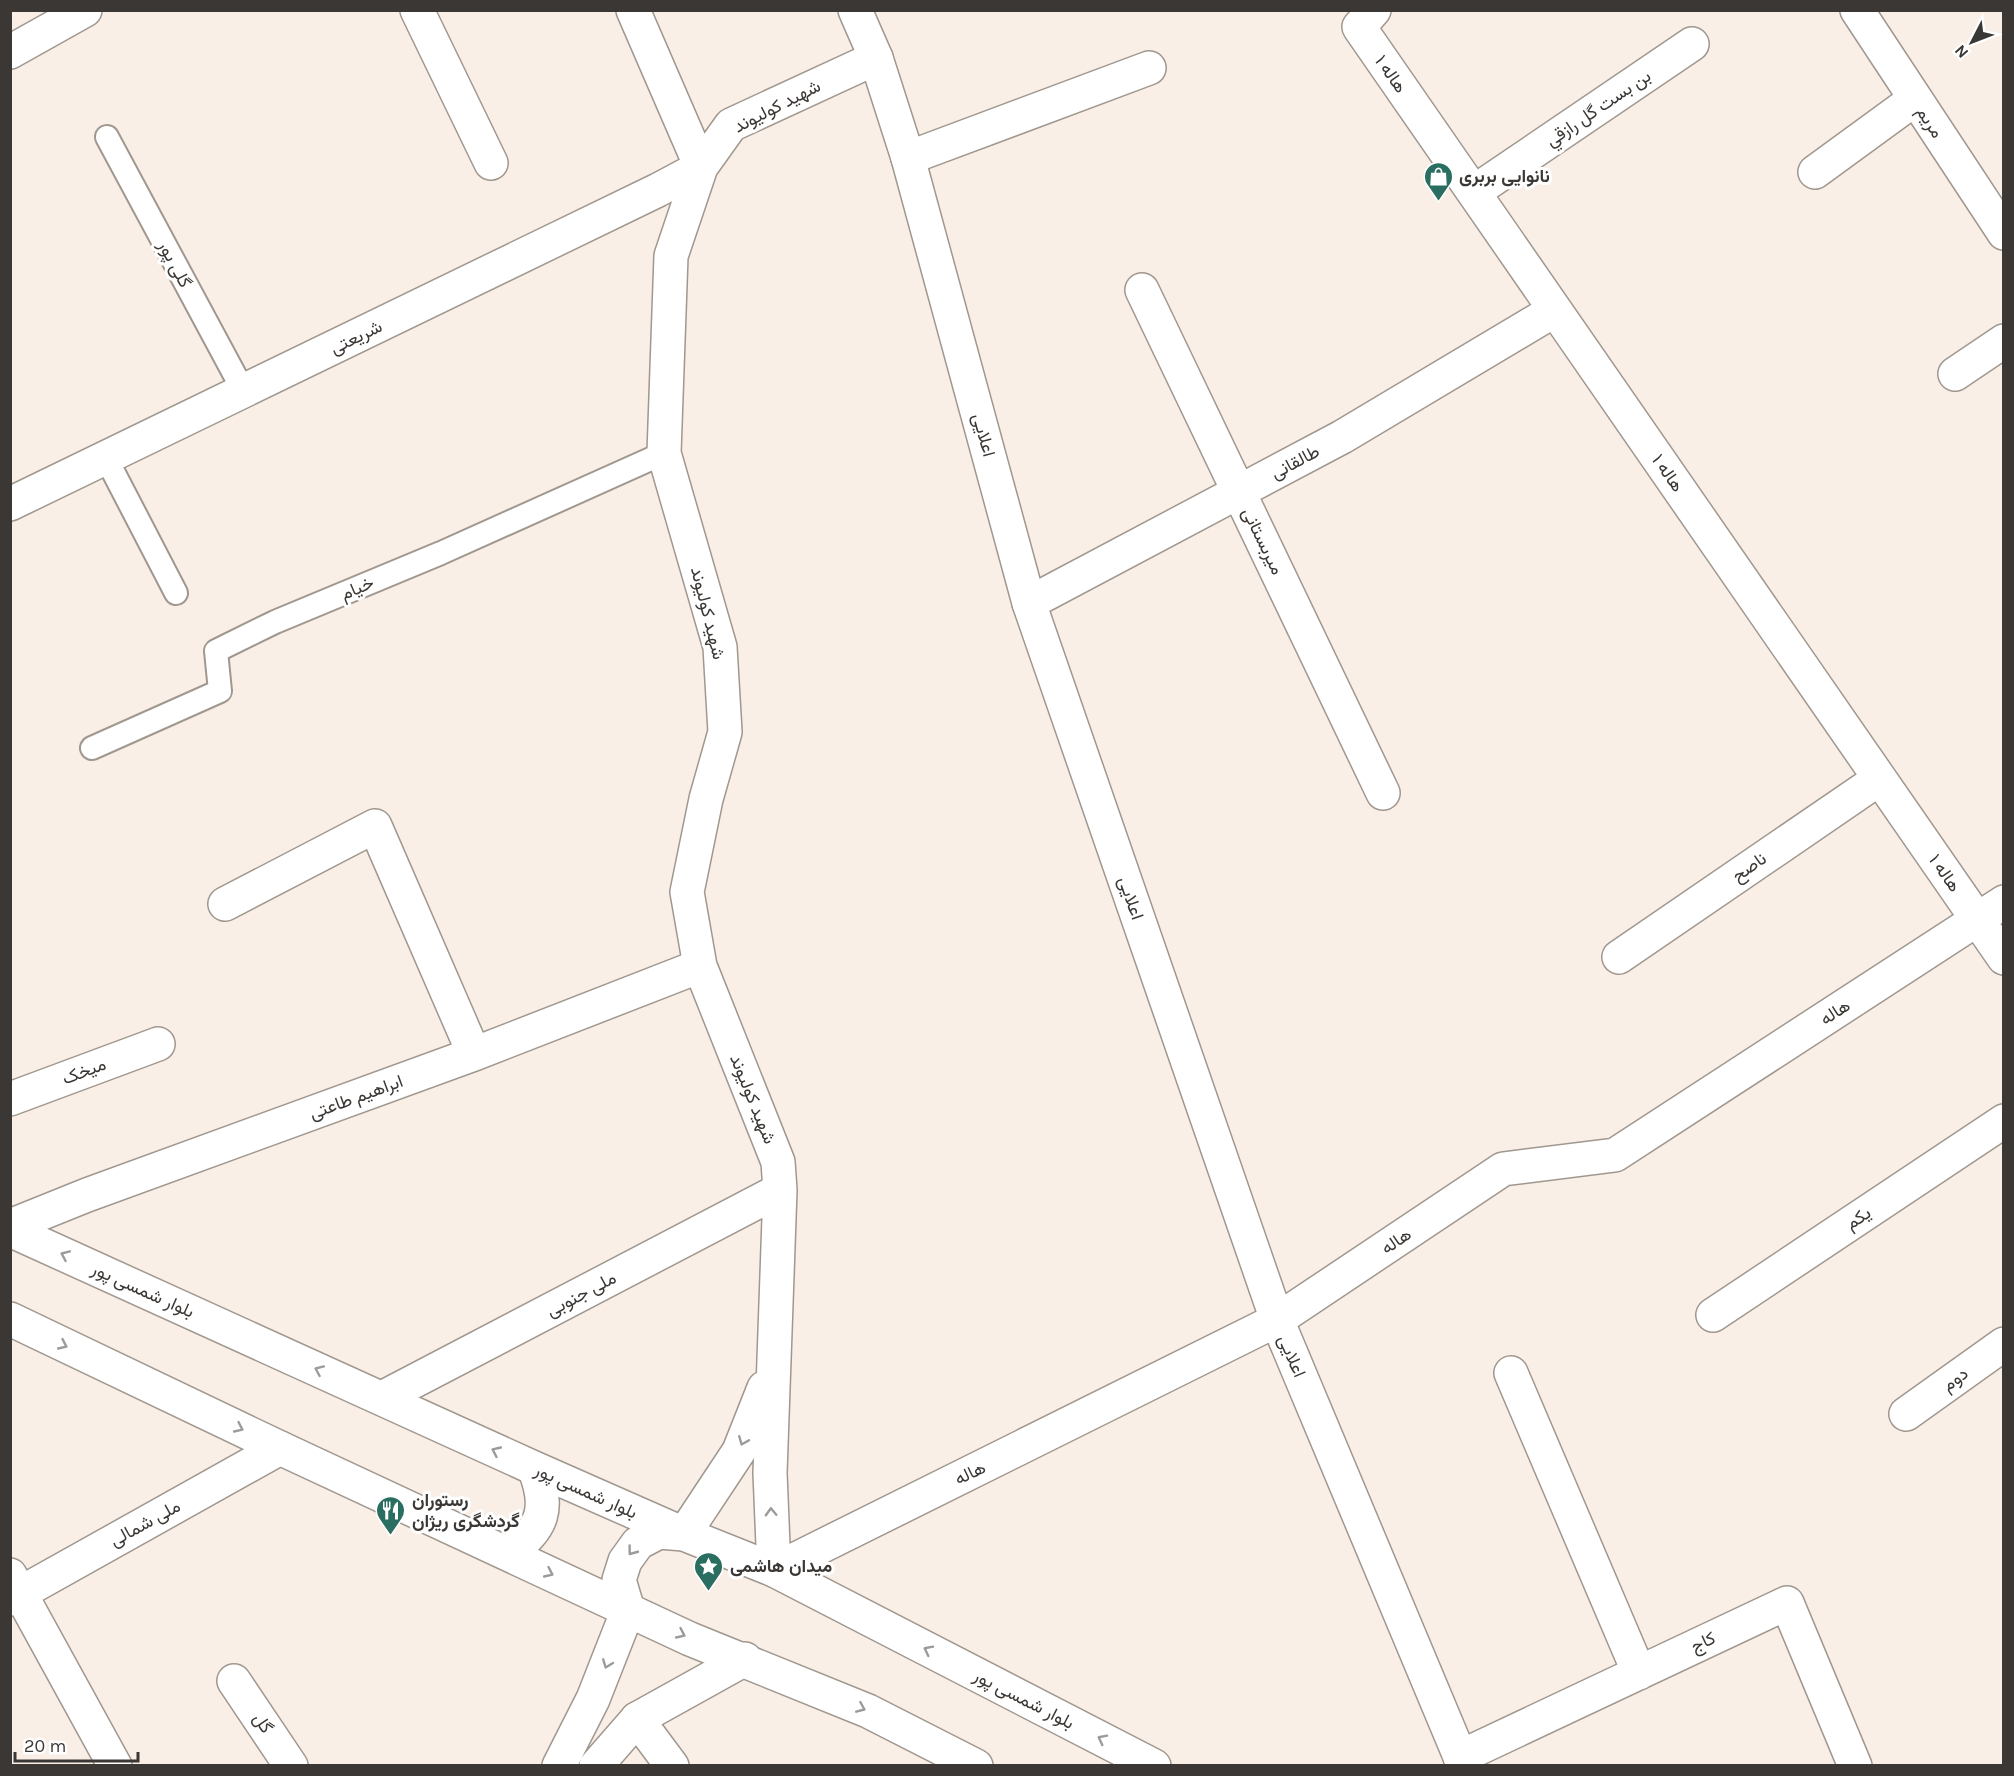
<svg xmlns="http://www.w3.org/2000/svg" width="2014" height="1776" font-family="Karla,Vazirmatn,sans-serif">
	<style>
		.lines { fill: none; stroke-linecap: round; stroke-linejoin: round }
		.service-casing { stroke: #a0978f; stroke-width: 26 }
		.minor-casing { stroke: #a0978f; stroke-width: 36 }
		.tertiary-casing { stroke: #a0978f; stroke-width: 36 }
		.primary-casing { stroke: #a0978f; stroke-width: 36 }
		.service { stroke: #fff; stroke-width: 22 }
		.minor { stroke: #fff; stroke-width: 33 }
		.tertiary { stroke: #fff; stroke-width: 33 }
		.primary { stroke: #fff; stroke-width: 33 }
		.oneway { stroke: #9d9b9a }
		.labels { text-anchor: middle; stroke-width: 6; stroke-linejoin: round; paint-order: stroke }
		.street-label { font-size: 18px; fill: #3b3734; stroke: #fff }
		.poi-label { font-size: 18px; font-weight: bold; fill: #3b3734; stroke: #fff; text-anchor: start }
	</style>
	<rect width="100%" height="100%" fill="#f9efe6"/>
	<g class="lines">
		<defs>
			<path id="service" d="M107,137l137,255
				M106,458l70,135
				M92,748l128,-57 -4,-40 59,-29 166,-69 223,-100"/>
			<path id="minor" d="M417,10l74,153
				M1374,10l-15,17 645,931
				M1857,10l147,223
				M10,52l75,-42
				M876,58l-145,67 -30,42 -30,89 -7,197 56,194 5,85 -19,67 -19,93 13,74 78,196 2,28 -10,283 4,97 503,-250 226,-151 112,-14 389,-253
				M908,158l241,-90
				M1815,172l100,-73
				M1474,192l218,-148
				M1142,290l241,503
				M1955,374l49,-33
				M10,504l648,-314 43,-23 -68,-157
				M1029,603l313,-166 213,-127
				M225,904l150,-78 99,228
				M1619,957l260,-178
				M10,1099l148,-55
				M10,1226l77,-31 387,-141 226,-88
				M1713,1315l291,-194
				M1511,1373l128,300
				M382,1398l398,-208
				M1906,1414l98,-70
				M684,1534l55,-83 25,-63
				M10,1575l105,191
				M10,1599l270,-151
				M234,1681l57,85
				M637,1719l35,47
				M1460,1757l327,-154 68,163"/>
			<path id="tertiary" d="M855,10l21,48 32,100 121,445 248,717 187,446
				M559,1766l34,-67 35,-89
				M596,1766l41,-47 108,-60"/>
			<path id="primary" d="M10,1230l524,238 150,66 90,36 380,196
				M10,1319l270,129 410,191 178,72 108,55
				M508,1553c36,-24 42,-46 26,-85
				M628,1610l-9,-30 6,-19 13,-18 21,-11 25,2"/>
		</defs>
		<use href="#service" class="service-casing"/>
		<use href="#minor" class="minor-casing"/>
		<use href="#tertiary" class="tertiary-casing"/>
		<use href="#primary" class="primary-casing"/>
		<use href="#service" class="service"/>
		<use href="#minor" class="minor"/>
		<use href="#tertiary" class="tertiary"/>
		<use href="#primary" class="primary"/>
	</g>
	<defs><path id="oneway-chevron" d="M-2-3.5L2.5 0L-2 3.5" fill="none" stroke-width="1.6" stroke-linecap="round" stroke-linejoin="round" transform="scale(1.5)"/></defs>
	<g class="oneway">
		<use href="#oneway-chevron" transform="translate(65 1255) rotate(-156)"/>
		<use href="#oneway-chevron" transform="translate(63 1345) rotate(25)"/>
		<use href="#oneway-chevron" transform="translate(319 1370) rotate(-156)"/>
		<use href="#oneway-chevron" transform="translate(239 1428) rotate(25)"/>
		<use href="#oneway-chevron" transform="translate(743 1441) rotate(112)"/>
		<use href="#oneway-chevron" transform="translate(496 1451) rotate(-155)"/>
		<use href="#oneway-chevron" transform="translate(771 1512) rotate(-92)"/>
		<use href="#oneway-chevron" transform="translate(632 1551) rotate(127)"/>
		<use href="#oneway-chevron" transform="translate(549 1573) rotate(25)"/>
		<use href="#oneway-chevron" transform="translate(681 1634) rotate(25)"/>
		<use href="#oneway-chevron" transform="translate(928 1650) rotate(-153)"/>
		<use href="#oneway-chevron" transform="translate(607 1664) rotate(111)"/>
		<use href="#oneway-chevron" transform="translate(861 1708) rotate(23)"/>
		<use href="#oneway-chevron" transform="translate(1102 1739) rotate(-153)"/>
	</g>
	<defs>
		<symbol id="shop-pin" viewBox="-11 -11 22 30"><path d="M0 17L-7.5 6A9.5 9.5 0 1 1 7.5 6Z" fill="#2a6e61" stroke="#fff"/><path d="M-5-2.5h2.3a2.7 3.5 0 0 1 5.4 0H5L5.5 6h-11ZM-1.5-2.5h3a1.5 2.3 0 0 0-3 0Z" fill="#fff"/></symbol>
		<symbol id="restaurant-pin" viewBox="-11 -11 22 30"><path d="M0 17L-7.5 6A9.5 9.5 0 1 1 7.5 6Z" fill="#2a6e61" stroke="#fff"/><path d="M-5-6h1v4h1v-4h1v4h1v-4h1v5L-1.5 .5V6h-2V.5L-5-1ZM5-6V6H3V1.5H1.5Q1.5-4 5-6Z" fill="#fff"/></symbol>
		<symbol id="sight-pin" viewBox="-11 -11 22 30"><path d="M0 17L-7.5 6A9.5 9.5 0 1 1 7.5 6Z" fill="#2a6e61" stroke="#fff"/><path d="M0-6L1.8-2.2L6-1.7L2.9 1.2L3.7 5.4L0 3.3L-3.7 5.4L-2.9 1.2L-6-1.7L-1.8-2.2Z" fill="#fff"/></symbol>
	</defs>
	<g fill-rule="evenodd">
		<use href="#shop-pin" x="1422" y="160" width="33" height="45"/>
		<use href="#restaurant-pin" x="374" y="1494" width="33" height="45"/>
		<use href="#sight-pin" x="692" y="1550" width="33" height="45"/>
	</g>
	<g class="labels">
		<g class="street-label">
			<text transform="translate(1391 74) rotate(55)" y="6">هاله ۱</text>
			<text transform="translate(777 106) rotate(-27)" y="6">شهید کولیوند</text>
			<text transform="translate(1598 108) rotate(-34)" y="6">بن بست گل رازقي</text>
			<text transform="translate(1930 122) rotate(57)" y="6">مریم</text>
			<text transform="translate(175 264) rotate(62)" y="6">گلی پور</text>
			<text transform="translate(356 337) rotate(-26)" y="6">شریعتی</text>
			<text transform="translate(984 435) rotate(75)" y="6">اعلایی</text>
			<text transform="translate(1295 462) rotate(-28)" y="6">طالقانی</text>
			<text transform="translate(1668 473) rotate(55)" y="6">هاله ۱</text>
			<text transform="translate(1263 541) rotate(64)" y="6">میربستانی</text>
			<text transform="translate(357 588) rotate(-23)" y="6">خیام</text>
			<text transform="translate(708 613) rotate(76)" y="6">شهید کولیوند</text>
			<text transform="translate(1749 867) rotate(-35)" y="6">ناصح</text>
			<text transform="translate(1945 873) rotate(55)" y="6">هاله ۱</text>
			<text transform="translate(1131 898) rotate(71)" y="6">اعلایی</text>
			<text transform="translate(1835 1012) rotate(-33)" y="6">هاله</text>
			<text transform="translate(84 1071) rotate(-21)" y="6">میخک</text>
			<text transform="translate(356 1097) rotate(-20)" y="6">ابراهیم طاعتی</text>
			<text transform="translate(753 1099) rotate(68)" y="6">شهید کولیوند</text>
			<text transform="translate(1858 1218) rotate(-34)" y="6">یکم</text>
			<text transform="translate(1396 1241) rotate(-34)" y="6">هاله</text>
			<text transform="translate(143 1290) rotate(24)" y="6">بلوار شمسی پور</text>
			<text transform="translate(581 1294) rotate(-28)" y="6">ملی جنوبی</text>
			<text transform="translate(1292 1356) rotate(67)" y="6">اعلایی</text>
			<text transform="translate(1955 1379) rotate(-36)" y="6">دوم</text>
			<text transform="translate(970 1473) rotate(-26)" y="6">هاله</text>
			<text transform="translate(586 1491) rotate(24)" y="6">بلوار شمسی پور</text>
			<text transform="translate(145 1523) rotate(-29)" y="6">ملی شمالی</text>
			<text transform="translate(1703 1642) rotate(-25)" y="6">کاج</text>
			<text transform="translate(1024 1699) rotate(27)" y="6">بلوار شمسی پور</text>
			<text transform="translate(263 1723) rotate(56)" y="6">گل</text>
		</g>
		<g class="poi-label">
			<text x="1459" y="182">نانوایی بربری</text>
			<text x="412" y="1506">رستوران<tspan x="412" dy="21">گردشگری ریژان</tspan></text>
			<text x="730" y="1572">میدان هاشمی</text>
		</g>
	</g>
	<rect width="2014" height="1776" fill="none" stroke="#3b3734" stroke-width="24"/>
	<g transform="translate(1972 42) rotate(228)" stroke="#ffffff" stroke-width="4.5" paint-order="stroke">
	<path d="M0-4.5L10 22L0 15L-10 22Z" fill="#3b3734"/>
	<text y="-9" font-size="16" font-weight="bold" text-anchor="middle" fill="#3b3734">N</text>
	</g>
	<path d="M15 1752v9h123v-9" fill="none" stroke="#3b3734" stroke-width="3"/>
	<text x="24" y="1752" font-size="18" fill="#3b3734" stroke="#ffffff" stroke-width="4.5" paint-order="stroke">20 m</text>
</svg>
